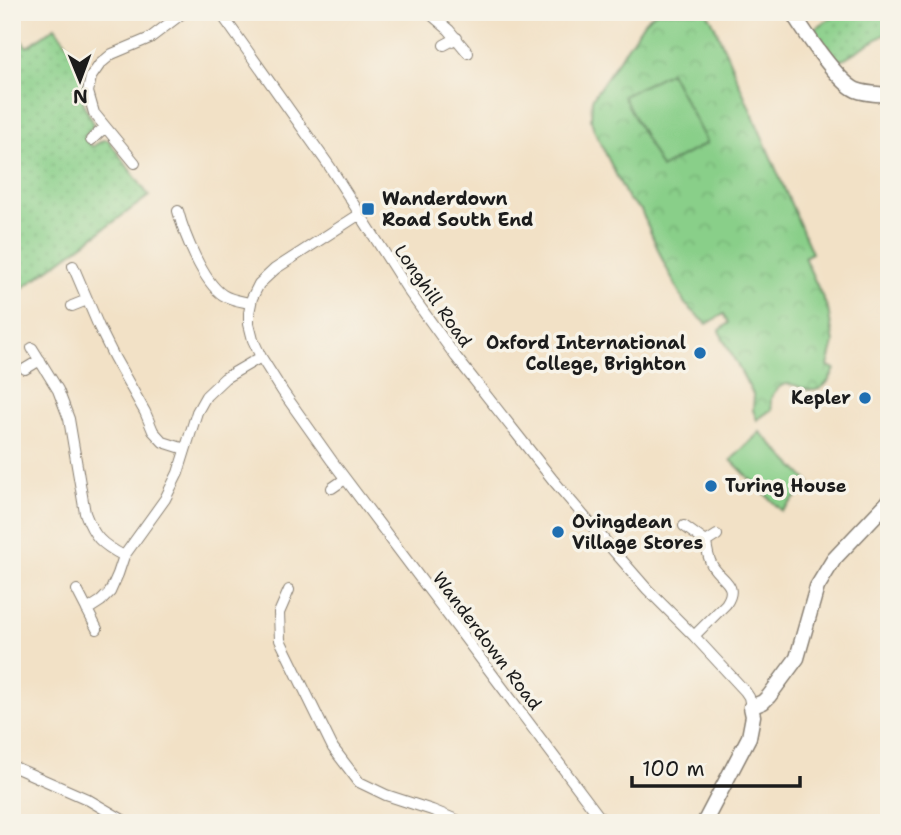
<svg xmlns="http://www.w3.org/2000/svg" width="901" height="835" font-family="'Shantell Sans',sans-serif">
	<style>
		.grass { fill: url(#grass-dots); stroke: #527652; stroke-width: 2 }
		.park { fill: url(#park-crowns); stroke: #527652; stroke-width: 2 }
		.pitch { fill: #89cf89; stroke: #527652; stroke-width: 2 }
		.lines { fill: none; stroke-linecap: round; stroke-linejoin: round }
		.street-casing { stroke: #877e71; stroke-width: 12 }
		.secondary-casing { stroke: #877e71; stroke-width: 17 }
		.street { stroke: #fff; stroke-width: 10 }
		.secondary { stroke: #fff; stroke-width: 14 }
		.poi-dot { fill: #1f6fb2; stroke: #f7f3e8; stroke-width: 2.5 }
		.labels { text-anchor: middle; stroke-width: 7; stroke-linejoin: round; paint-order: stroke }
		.poi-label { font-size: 18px; font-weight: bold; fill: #1c1c1c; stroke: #f7f3e8; text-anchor: start }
		.street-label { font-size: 18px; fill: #1c1c1c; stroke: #f7f3e8 }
	</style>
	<defs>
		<pattern id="grass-dots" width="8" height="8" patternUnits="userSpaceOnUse" patternTransform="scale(1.75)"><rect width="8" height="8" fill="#89cf89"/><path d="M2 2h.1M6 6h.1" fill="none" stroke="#76b176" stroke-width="1.8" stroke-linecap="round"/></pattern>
		<pattern id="park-crowns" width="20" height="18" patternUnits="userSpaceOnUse" patternTransform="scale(1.75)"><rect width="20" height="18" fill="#89cf89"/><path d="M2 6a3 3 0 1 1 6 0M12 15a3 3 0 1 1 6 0" fill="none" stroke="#76b176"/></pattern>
	</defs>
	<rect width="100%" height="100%" fill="#f7f3e8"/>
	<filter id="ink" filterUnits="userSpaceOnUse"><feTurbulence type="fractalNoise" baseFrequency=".0143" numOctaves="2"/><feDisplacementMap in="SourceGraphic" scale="14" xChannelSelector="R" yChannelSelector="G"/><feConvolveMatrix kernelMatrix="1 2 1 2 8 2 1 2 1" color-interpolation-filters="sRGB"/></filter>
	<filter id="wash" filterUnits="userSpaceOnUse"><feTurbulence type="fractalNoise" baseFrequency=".00686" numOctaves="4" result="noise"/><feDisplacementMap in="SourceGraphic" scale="28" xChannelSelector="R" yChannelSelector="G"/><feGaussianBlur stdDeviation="1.57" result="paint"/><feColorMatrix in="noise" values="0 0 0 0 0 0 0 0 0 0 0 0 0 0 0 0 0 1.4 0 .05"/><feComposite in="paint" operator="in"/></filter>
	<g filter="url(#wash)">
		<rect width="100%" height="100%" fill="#f2e1c6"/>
		<path class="grass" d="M840,12h49v20l-54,32 -24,-33z
			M55,27l30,42c-4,12 -4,24 -1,36 2,7 11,15 8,22 -1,3 -6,8 -8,9l8,11 11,-7h5l41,56 -137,100v-266l15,17z"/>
		<path class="park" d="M656,12h50l6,8 100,233 -8,4 24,52 6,34 -6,23 7,3c-4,8 -9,19 -19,21 -15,3 -28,-17 -42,3 -4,5 -4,10 -2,16l-15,11 -4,-10 1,-14 -35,-65 10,-8 -5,-9 -17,10 -22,-20 -22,-43 -22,-51 -13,-11 -34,-69 -3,-10 1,-21 53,-78z"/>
		<path class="pitch" d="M670,72l37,71 -46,25 -38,-72z
			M760,432l50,51 -28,28 -51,-51z"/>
	</g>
	<g filter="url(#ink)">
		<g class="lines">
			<defs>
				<path id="street" d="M220,12l110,155 80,126 46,64 97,123 53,62 41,47 47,47 51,55 4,6 2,10
					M428,12l21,18 19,23
					M444,45l13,-7
					M91,140l14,-13
					M135,163l-41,-50 -6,-21 3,-15 9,-13 12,-10 38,-16 34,-26
					M178,211c6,23 25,71 45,84 8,5 18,6 27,8
					M360,214l-85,55 -16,15 -7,14 -3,15v11l4,16 8,17 22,35 49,69 272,362
					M73,266l26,61 15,30 31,55 8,19 10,11 22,7
					M72,306l15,-6
					M32,348l26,42 11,29 16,94c9,24 16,31 39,43
					M25,369l15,-9
					M332,488l13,-9
					M684,526l22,16c1,8 2,16 6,23 8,15 28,19 14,39l-32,32
					M706,542l11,-7
					M77,590l20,39
					M289,590l-10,23 1,27 53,108 26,34 27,13 46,15 32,13
					M87,610l14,-9 9,-9 8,-18 6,-18 41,-57 13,-26 19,-61 9,-16 19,-18 36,-21
					M12,766l75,33 41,24"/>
				<path id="secondary" d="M792,12c12,19 45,69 64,78 10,4 21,4 33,5
					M704,823l45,-86 4,-21 -2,-9 12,-5 6,-6 28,-38 20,-71 17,-28 55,-58"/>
			</defs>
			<use href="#street" class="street-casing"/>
			<use href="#secondary" class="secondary-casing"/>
			<use href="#street" class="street"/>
			<use href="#secondary" class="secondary"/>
		</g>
	</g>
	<g class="poi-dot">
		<rect x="361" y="202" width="14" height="14" rx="3.5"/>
		<circle cx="700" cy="353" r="7"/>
		<circle cx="865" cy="398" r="7"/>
		<circle cx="711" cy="486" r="7"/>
		<circle cx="558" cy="532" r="7"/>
	</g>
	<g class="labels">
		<g class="poi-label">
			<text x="382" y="205">Wanderdown<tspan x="382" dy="21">Road South End</tspan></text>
			<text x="686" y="349" text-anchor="end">Oxford International<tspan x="686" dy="21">College, Brighton</tspan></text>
			<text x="851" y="404" text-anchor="end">Kepler</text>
			<text x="725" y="492">Turing House</text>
			<text x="572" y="528">Ovingdean<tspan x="572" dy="21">Village Stores</tspan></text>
		</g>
		<g class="street-label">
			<text transform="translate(433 296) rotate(55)" y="6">Longhill Road</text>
			<text transform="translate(487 641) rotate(53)" y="6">Wanderdown Road</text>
		</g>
	</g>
	<rect width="901" height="835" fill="none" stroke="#f7f3e8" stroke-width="42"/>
	<g transform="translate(80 80) rotate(179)" stroke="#f7f3e8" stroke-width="5" paint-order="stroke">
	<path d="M0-5L12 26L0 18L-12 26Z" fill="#1c1c1c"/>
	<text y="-10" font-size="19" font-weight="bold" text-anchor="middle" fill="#1c1c1c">N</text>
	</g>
	<path d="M632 776v10h168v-10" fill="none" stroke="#1c1c1c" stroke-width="3.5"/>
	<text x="642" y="776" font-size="21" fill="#1c1c1c" stroke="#f7f3e8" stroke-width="5" paint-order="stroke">100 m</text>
</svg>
